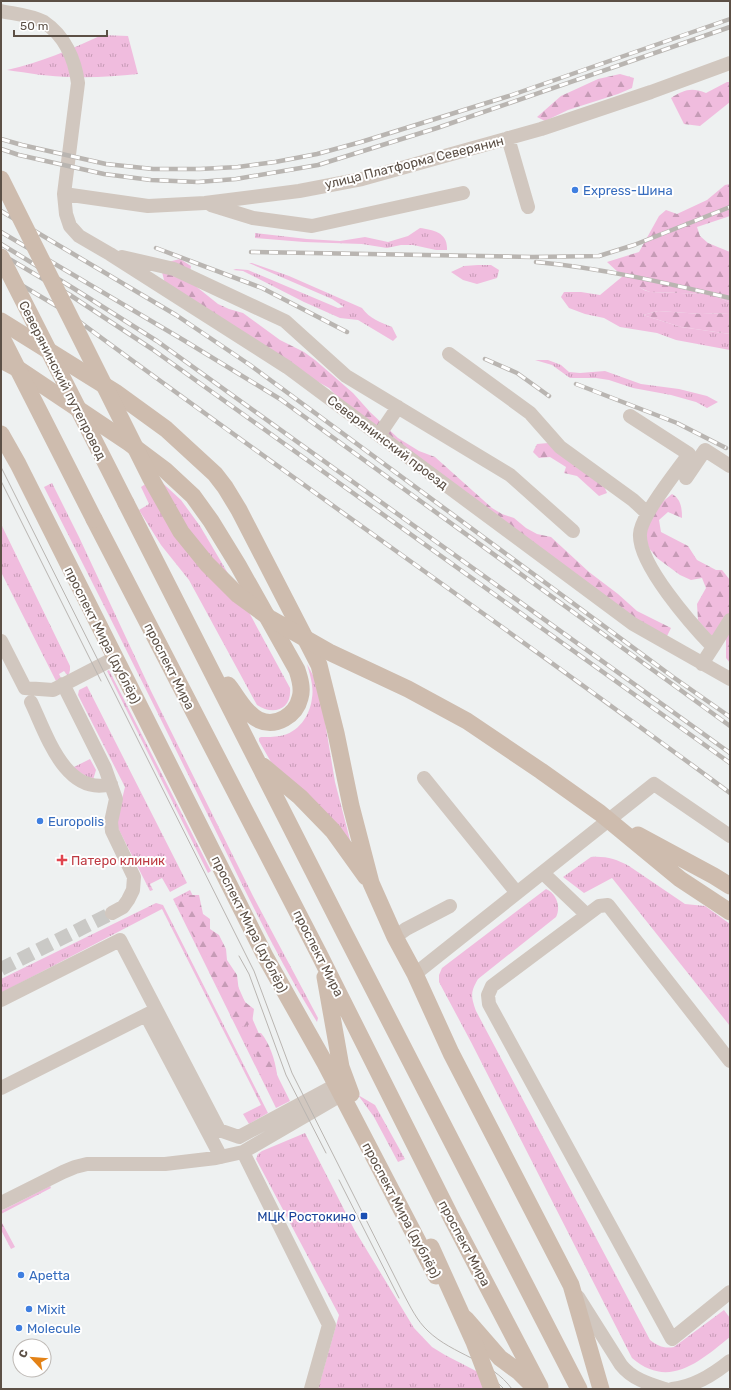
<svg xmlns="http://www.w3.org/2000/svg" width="731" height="1390" font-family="Rubik,sans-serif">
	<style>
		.grass { fill: url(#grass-tufts) }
		.forest { fill: url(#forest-firs) }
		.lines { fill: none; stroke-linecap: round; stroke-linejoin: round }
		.minor-tunnel { stroke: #cac9c6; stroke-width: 14; stroke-dasharray: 14 7; stroke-linecap: butt }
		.minor { stroke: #d1c7bf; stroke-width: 14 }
		.major { stroke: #cebcae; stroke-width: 17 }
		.tram { stroke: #b9b5b1; stroke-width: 1 }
		.rail-casing { stroke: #b9b5b1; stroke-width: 4.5 }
		.rail { stroke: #fff; stroke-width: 3; stroke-dasharray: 9; stroke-linecap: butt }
		.major-bridge { stroke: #cebcae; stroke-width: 17 }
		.shop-dot { fill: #3f7fe0; stroke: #fff; stroke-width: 1.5 }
		.health-dot { fill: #e0444e; stroke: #fff; stroke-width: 1.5 }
		.transit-dot { fill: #1a4fb4; stroke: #fff; stroke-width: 1.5 }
		.labels { text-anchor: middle; stroke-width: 4; stroke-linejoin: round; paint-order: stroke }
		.street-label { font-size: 13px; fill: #5c5046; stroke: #fff }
		.shop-label { font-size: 13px; fill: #366cbe; stroke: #fff; text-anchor: start }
		.health-label { font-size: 13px; fill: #be3a42; stroke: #fff; text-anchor: start }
		.transit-label { font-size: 13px; fill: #164399; stroke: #fff; text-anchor: end }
	</style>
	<defs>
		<pattern id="grass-tufts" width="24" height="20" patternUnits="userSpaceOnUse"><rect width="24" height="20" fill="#f0bcde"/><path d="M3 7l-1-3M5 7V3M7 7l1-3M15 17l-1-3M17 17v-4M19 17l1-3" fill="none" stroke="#c69bb6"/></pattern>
		<pattern id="forest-firs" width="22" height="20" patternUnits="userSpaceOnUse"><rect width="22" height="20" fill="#f0bcde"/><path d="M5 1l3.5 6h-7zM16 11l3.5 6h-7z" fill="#c69bb6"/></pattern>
	</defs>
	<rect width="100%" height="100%" fill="#eef1f1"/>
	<path class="grass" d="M102,35l26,1 10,38c-22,2 -44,4 -66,3 -22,0 -44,-4 -65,-7 33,-7 64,-21 95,-35z
		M420,228c13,2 28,4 27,22h-11l-23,-5h-12l-14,3 -25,-4 -58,-2 -49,-4v-5l52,6 33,2 25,-4 23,5 20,-6z
		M249,263h3l37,13 73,32c8,11 18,14 30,19l5,10 -4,4 -35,-21 -18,-2 -36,-16 -61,-31 -10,-1 3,-1 12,1 90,38 6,-1 -12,-8z
		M478,265h13l8,5 -2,8 -20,6 -14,-4 -12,-8 13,-6z
		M623,276l21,14 6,2 60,2 19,8 1,1v10l-28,1 -44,-3 -15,4 38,12 49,7v16l-54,-10 -19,-7 -37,-6 -16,-9 -19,-4 -16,-6 -8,-11 3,-5h17l19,3z
		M535,360h13l13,5 8,7 11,1 25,-2 36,13 38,5 28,7 11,6 -11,6 -11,-6 -25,-7 -38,-7 -24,-8 -13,-2h-26l-18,-13z
		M156,477l25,23 19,26 26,44 64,118c2,22 -17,28 -33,17l-68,-125 -28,-35 -22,-35 10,-6 -8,-17z
		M52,483l27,54 72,154 102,205 65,122 -1,4c-45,-72 -81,-151 -119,-227 -50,-103 -102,-205 -154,-308z
		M1,524l69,142v4l-1,4 -2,1 -3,-4 -5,3 2,4 -5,3 -55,-109z
		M307,664l9,17 9,41 10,60 16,62 -40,-47 -40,-35 -12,-21v-3l2,-1c6,0 13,0 19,-1 18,-3 30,-20 32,-38 2,-11 -2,-23 -5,-34z
		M109,670l102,201 -3,2 -101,-202z
		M87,686l100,197 -17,9 -8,-14 -12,6 3,6 -3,1 -34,-67 9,-37 -47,-92 1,-5z
		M90,759l6,11 -3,10 -21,-12z
		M591,857c15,-1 25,2 38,9l56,38 20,2 25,18v102l-118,-148 -28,15 -21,-16z
		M546,889c11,5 15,18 10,28l-78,62c-8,14 -7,17 -2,32l174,329c8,6 14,9 24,7l50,-37 6,8v19c-30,24 -61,53 -98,21l-161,-316 -32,-60v-7l3,-7z
		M190,890l43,85 46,104 11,22 -14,7 -103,-209z
		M156,903l7,2 105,208 -19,11 -6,-10 18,-9 -99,-196 -161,84v-14z
		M358,1095l17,10 30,54 -7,3 -24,-45z
		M305,1133l49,96 60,99 18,19 13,8 33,17 15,17h-175l21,-74 -83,-156 2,-5 4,-3z
		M50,1186l1,2 -50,26v-3z
		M1,1221l14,26 -4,2 -10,-19z"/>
	<path class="forest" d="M620,74l14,4 -2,10 -14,6 -50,16 -23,11 -8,-4 24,-21 37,-17z
		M727,82h3v20l-30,24 -16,-2 -13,-26c13,-8 20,-11 35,-5z
		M730,184v32l-33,11 3,9 8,7 22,9v51l-1,-1 -19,-8 -60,-2c-17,-6 -30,-18 -43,-30l32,-10 20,-36 7,-6 11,4 30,-14 18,-15z
		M180,259l11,7 -2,13 9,9 20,16 11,5 14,4 37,27 24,12 11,8 38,33 17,19 28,26 21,13 16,6 57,51 10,6 12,4 12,10 11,6 14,3 38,35 29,22 19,17 34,17 -5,10 2,9 -321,-240 -18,-19 -41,-23 -123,-81 -3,-12 6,-10z
		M658,311l44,3 28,-1v21l-49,-7 -38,-12z
		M548,443l56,43 3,7 -8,3 -22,-20 -13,-3 2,-6 -16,-10 -11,1 -6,-6 4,-8z
		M672,494c9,5 10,14 10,24l-14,-6 -9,8 2,12 27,14 9,14 19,10h6l8,10v83l-4,-5v-24l-11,6 -17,-20 -1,-16 9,-16 -4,-10 -11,2 -11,-5 -23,-17 -9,-11 -2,-11 3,-15 6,-13z
		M184,895h15l4,19 7,5v10l9,6 7,14 1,11 10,15 2,17 6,10 9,7 -2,14 -9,4 -12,-9 -3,-16 -19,-30 1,-11 -10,-11 -23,-47z
		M261,1033c9,11 14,27 16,41l-4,1 -7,-3 -16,-29v-9z"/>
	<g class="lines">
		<path class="minor-tunnel" d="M1,969l111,-56"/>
		<path class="minor" d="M1,11c14,3 30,4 43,11 21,14 31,38 34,61l-14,111 2,20 4,12 9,10 31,18 177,113 346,257 97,55
			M508,138l20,69
			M64,194l84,12 57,-3 94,-12 63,-12 179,-50 110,-37 79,-29
			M211,205l42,13 59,8 151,-33
			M122,257l52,12 111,52 61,55 164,99 63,56
			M449,354l81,59 30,34 73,53 14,13
			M630,416l59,38c-12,17 -48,61 -49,80 -2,30 52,91 73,113l-11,17
			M379,435l19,-28
			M686,478l19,-28 25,16
			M1,641l24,47 28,2 62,-32
			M713,647l17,-27
			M63,684l42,84 11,31 -5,23 1,9 22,46 -1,13 -5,10 -5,7 -11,6
			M31,702c15,31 34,95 80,82
			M424,778l93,115
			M543,873l44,42
			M395,937l11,-8 44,-23
			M415,974l239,-190 76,52
			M1,1000l119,-60 99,190 20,7 97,-52
			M146,1015l75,142
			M730,1061l-122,-156 -9,1 -12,9 -95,71 -4,9 1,9 183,335 58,-47
			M1,1088l155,-78
			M243,1152l86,173 -18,64
			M1,1203l62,-31 12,-5 12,-3h78l51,-6 27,-6 98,-57
			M578,1297l43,68c11,14 28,19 44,24
			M672,1389c21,-2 42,-15 58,-28"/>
		<path class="major" d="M1,321l114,71 51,37 49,45 10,13 14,23 80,155 17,68 15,73 20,77 24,54 20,37 36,79 120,232 30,104
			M1,360l19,10 109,73 36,27 28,26 18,25 27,44 59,105c3,9 6,19 3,28 -4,17 -24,30 -41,22 -14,-7 -22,-24 -31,-35
			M1,434l17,30 248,494 59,105 111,213
			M126,503l219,431 234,455
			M94,519l225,435 132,263 89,170
			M263,766l37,31 33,34 33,46
			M325,977l16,90 10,27
			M466,1319l34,39 19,14 17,17"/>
		<path class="tram" d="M1,467l253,504 38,102 111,220c7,13 14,28 25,38 25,24 63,29 84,58
			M1,481l100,200
			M239,956l10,18 37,101 40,78
			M339,1180l60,118
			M478,1368l13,8 13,13"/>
		<defs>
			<path id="rail" d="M1,139l21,6 84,19 47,5h47l38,-2 37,-5 42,-8 44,-12 148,-46 221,-77
				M1,149l18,6 85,19 47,6 47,2 38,-3 82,-14 119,-37 293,-101
				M1,211l175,104 74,50 423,312 57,40
				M1,232l184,109 95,58 450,327
				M1,244l72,44 84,53 573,412
				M156,248l106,40 85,44
				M251,252l281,5 67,-1 35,-11 96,-38
				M1,254l69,41 82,54 578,414
				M536,262c66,6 130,21 194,36
				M1,273l64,38c220,163 445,319 665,482
				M485,359l32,14 32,23
				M576,384l101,39 49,25"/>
		</defs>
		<use href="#rail" class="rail-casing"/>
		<use href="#rail" class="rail"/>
		<path class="major-bridge" d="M1,179l149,298 31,55 26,32 31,31 33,24 58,33 79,37 59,32 74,50 59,42 80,66 50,33
			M1,257l125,246
			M1,336l93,183
			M638,835l76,41 16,10
			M431,1247l43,95 18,47"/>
	</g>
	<g class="shop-dot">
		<circle cx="575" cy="190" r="4"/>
		<circle cx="40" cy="821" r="4"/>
		<circle cx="21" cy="1275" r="4"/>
		<circle cx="29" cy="1309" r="4"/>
		<circle cx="19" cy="1328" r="4"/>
	</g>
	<path class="health-dot" d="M60 854h4v4h4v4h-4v4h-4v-4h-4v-4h4z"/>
	<rect class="transit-dot" x="360" y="1212" width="8" height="8" rx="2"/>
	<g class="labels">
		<g class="street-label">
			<text transform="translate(414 162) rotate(-14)" y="5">улица Платформа Северянин</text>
			<text transform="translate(63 380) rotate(63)" y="5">Северянинский путепровод</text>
			<text transform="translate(388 442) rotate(37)" y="5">Северянинский проезд</text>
			<text transform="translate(103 635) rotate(63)" y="5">проспект Мира (дублёр)</text>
			<text transform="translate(170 666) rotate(63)" y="5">проспект Мира</text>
			<text transform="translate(250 924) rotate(63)" y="5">проспект Мира (дублёр)</text>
			<text transform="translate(319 953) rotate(63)" y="5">проспект Мира</text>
			<text transform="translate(402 1210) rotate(62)" y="5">проспект Мира (дублёр)</text>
			<text transform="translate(465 1243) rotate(62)" y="5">проспект Мира</text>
		</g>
		<g class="shop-label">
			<text x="583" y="195">Express-Шина</text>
			<text x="48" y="826">Europolis</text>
			<text x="29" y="1280">Apetta</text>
			<text x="37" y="1314">Mixit</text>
			<text x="27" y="1333">Molecule</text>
		</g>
		<g class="health-label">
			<text x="71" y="865">Патеро клиник</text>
		</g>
		<g class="transit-label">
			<text x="356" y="1221">МЦК Ростокино</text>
		</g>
	</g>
	<rect width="731" height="1390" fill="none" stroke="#5c5046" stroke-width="4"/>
	<g transform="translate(32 1358) rotate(296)"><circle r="19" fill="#ffffff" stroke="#beb9b5"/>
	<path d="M0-3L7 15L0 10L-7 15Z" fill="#e38216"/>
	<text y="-6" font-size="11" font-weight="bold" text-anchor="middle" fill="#5c5046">С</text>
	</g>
	<path d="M14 30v6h93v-6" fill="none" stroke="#5c5046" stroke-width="2"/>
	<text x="20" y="30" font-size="12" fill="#5c5046" stroke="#ffffff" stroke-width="3" paint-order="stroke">50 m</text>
</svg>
